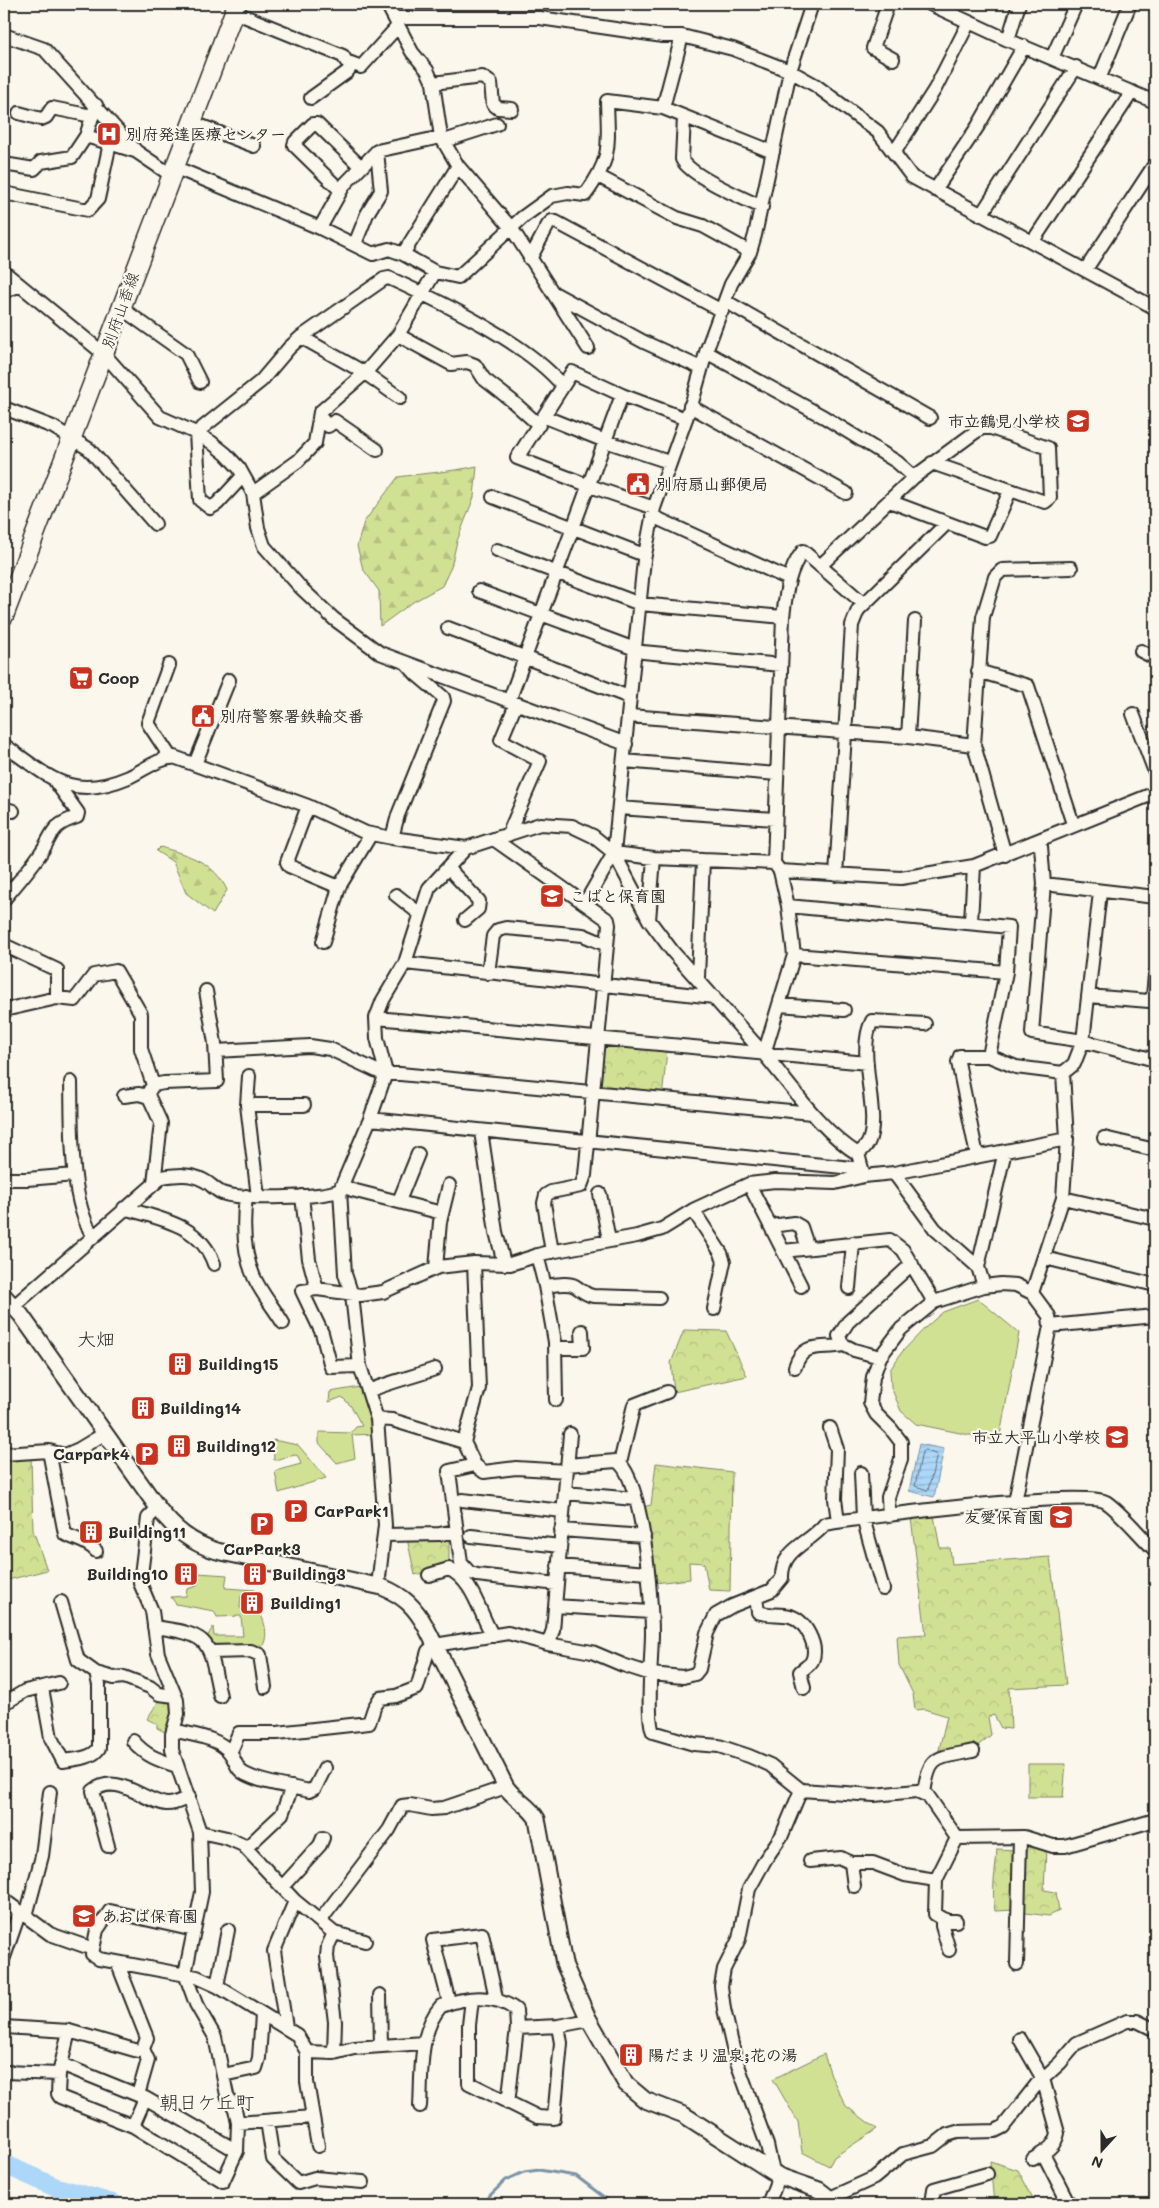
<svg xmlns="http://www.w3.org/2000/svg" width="1159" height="2208" font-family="Mali,'Klee One',sans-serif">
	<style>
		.grass { fill: #d1e194; stroke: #7e8660 }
		.forest { fill: url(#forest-firs); stroke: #7e8660 }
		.park { fill: url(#park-crowns); stroke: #7e8660 }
		.water { fill: url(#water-rules); stroke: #7992a6 }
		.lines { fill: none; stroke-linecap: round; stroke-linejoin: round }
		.shore { stroke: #5f707d; stroke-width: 1 }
		.stream { stroke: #7992a6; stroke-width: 3 }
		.river { stroke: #add7f8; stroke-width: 19 }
		.minor-casing { stroke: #2b2b2b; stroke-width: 16 }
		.tertiary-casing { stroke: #2b2b2b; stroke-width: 19 }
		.secondary-casing { stroke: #2b2b2b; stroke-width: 21 }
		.minor { stroke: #fbf7ec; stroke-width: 12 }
		.tertiary { stroke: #fbf7ec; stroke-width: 15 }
		.secondary { stroke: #fbf7ec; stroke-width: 18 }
		.labels { text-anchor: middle; stroke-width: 4.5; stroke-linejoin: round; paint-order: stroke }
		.poi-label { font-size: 16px; font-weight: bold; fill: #2b2b2b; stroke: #fbf7ec; text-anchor: start }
		.street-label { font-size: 16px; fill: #2b2b2b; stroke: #fbf7ec }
		.quarter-label { font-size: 19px; fill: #2b2b2b; stroke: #fbf7ec }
	</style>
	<defs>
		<pattern id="forest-firs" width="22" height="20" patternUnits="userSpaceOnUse" patternTransform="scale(1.25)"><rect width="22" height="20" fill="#d1e194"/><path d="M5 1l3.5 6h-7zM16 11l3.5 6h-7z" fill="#b4c180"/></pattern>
		<pattern id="park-crowns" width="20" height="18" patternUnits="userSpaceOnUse" patternTransform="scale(1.25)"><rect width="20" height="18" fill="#d1e194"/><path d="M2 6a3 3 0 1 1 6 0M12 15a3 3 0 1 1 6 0" fill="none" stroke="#b4c180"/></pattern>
		<pattern id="water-rules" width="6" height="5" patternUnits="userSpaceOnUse" patternTransform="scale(1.25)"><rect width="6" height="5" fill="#add7f8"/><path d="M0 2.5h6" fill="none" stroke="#95b9d5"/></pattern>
	</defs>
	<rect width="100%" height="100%" fill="#fbf7ec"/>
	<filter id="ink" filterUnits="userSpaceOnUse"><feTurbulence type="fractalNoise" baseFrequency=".02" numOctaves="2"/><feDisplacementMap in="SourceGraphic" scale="10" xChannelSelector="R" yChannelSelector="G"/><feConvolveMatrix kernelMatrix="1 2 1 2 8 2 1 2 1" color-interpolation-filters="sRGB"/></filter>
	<g filter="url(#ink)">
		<path class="grass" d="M978,1299l41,34 -20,108 -83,-17 -15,-13 -10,-24 -1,-17 12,-18 24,-25 17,-15z
			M360,1387l10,25 5,22 -23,1 3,23 -18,5 -18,-20v-11l32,1 5,-6 6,-1 -11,-20 -9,-9 -13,5 1,-10z
			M273,1440l25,5 28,33 -47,15 -4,-22 26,-7 -3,-8 -3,-1 -21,5z
			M198,1573l29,2 -2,13 30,2 -1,5 -13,1 -1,12 17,1c7,8 12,26 6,36l-46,4 -10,-12 6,-10 1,9h29l-2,-20 -24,1 -3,-6 -38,-7 -5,-7 15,-1 1,-7 10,-3z
			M824,2054l8,24 14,28 31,23 -43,28 -5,9 -27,-14 -4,-30 -25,-43z"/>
		<path class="forest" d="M477,466l-3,31 -17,44 -6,26 -9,19 -29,16 -33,24 -1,-35 -16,-22 -6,-23 7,-24 34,-45c26,-4 53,-5 79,-11z
			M160,847c29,8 54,15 67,43l-14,24 -27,-21 -13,-31 -17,-11z"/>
		<path class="park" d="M600,1042l67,8 -5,48 -67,-7z
			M684,1330l42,1 21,45 -73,16 -3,-29z
			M31,1457l2,73 14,40 -43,11v-122z
			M656,1463l76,9 -2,119 -21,-1 -5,-27 -15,-1 1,17 -36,4 -2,-36 -9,-40 8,-2z
			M934,1516l6,32h10l2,16 98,-7 16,128 -57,3 2,41 -10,-1 -7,-13 -6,2 3,18 -16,13 -37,6 9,-38 -23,-7 -9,1 -2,-16 -14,-29 -2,-29 29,-2 -15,-116z
			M449,1534v31l-34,10 -7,-32 1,-4z
			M160,1699l12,3 3,10 -8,21 -10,-5v-4l-10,-5z
			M1028,1764h38l-3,33h-35z
			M1025,1842l21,7 -2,41 12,2 3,19 -10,5 -23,-3 -3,-4z
			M997,1849l18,1v60l-20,1c-4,-21 1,-41 2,-62z
			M990,2161l28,9 18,34h-53h11z"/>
		<path class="water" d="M919,1444l25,5 -10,48 -25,-6z"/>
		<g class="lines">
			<path class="shore" d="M925,1450l12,5 -9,35 -13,-4 7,-34z"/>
			<path class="stream" d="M481,2204l25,-24 18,-8 15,-2 37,6 37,28
				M681,2204h24"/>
			<path class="river" d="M4,2164l51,23 59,17"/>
			<defs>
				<path id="minor" d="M387,4l25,48 15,18 6,13 8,54 17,29 54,63 76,119
					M888,4l-15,44 20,11
					M930,4l78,36 147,62
					M234,12l109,44 3,5 15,6 37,-41
					M396,18h144l123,18h19l51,13 57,22 25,14 63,47 34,45 243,131
					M4,35l40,14 93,103 34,23
					M1008,40l11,-36
					M1052,58l24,-54
					M1100,77l30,-73
					M433,83l49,-6 9,6 2,21 5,4 14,1
					M311,98l36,-26 6,-8
					M663,108l19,-72
					M19,113l22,6 5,-2 6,-9 40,8
					M684,117l-2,42c7,16 62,40 80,48
					M191,122l63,24
					M86,136l49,15
					M444,141l53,-17
					M894,153l41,-64 34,-67
					M4,164l30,5 7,-7 31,-5 14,-21 10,-31
					M174,167l146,61 53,26 16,-5 14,5 32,18 23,5 65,-60 29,-21 16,-3 17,2c28,-38 23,-50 22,-94l56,7 110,44
					M598,176l79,42 26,8 47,26
					M340,190l-46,-45 1,-3 18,-18h4l44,43
					M935,190l43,-64 46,-80
					M4,193l84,17 10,-11 12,-56
					M981,215l95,-148
					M320,228l24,-43 33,-34 64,-14
					M1033,241l99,-149
					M355,244l12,-30 14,-23 -4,-40
					M403,254l55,-88
					M530,259l18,-34 4,-4 4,1 166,89
					M1086,269l69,-105
					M4,272l100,82 56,63 36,16 15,9 15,12 13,14 14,25 5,35 6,18 37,42 33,31 46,34 246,91
					M4,292l16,-7
					M552,292l92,50 57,26
					M725,301l205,117
					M121,308l65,46 14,28
					M398,335l53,29 16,-2 8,3 9,14 27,21 28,25
					M301,337l64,36 35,25
					M706,352l118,65 73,45 17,15
					M690,406l156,87
					M4,408l49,19 36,22 66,75
					M320,417l8,9 7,-5 42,29
					M545,417l60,24 64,21
					M196,433l65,-52 28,-33 12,-11 83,-58 5,-1c52,24 137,64 173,107
					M196,433l4,67 10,8 7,-4 26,-28
					M253,493l45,-32 17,-18 5,-31 45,-39 33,-38 37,-63
					M493,497l151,58
					M889,501l96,36 5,-1 20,-45
					M654,508l-64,-22 -73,-28 55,-86 50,23 64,24
					M652,516l137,63
					M497,550l143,54 143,13
					M820,566l94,-89 60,-44 8,-5h9l57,20 2,50 -5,4 -113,-39
					M479,591l164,61 138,13
					M448,628l181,69
					M1141,651l14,7
					M169,665l-21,58 23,35
					M978,671l50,15 45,138
					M509,701l113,-306
					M1133,714l22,58
					M629,716l279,21 66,8
					M908,737l7,-116
					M4,745c46,32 66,57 125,32 15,-7 28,-18 45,-20l134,49 58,27 26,5 74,10 74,-24 32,2 21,10 21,17 35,67 24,32 91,102
					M624,761l153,13
					M195,764l34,-84
					M308,806l-21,56 2,4 50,21
					M4,808l9,3
					M619,808l156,11
					M508,835l32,-74 -39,-21 15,-36
					M392,838l6,-23 46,-114 -1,-4 -26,-22 -10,-11
					M495,840l113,80 1,5 -24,250 -4,11 -30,6 -5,3 -2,8 8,49
					M1033,842l8,4 3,38 -12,149 51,8 72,19
					M614,853l40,5 120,5
					M1005,855l-31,-110 9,-128 12,-40 7,-7 69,-2
					M449,869l30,32 -1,8 -13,11
					M780,871l121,7 73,-12 181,-73
					M836,875l16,-250 6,-15 88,-86
					M1044,884l111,13
					M396,895l24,19
					M4,899c12,-14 25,-29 36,-45 14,-20 9,-28 37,-37l1,-4 -23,-32
					M585,903l29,-50 30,-293 10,-52 39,-109 14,-50 24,-65 19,-32 5,-17 35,-164 22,-67
					M788,906l221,21 -3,45 -17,84
					M649,920l5,-62
					M971,922l3,-56
					M323,942l16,-55 32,-53
					M4,945l53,25v28
					M794,955l212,17
					M405,963l309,34
					M488,973l5,-37 5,-6 8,-2 77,7 24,10
					M698,977l5,-117
					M1088,996l61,5 4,-5 2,-21
					M779,1005l65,5
					M4,1010l53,-12 18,2 19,-25 22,-4 25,43v35l12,36
					M376,1018l491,45
					M216,1051l94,-5 20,3 49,23 433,41
					M249,1076l-2,29 11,92
					M71,1082c1,43 -2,117 22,154
					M124,1096l15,-2 10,3 12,26 -7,60
					M146,1096l7,-11 11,-2 53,-2 -2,-38 -9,-52
					M247,1105h57
					M370,1119l492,50
					M481,1131l15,101 8,31
					M1104,1138l51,12
					M858,1154c3,-3 8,-7 10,-11 14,-28 -13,-90 4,-122l53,3
					M977,1156l-19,-94 2,-6h29l27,11 47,6 11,-9 9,-23 17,-149
					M894,1173l41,56 43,38 6,19
					M864,1176l-6,-22c-38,-24 -65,-66 -94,-100l30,-99 -6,-49 -8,-35 -6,-8 9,-246c3,-24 5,-47 20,-66l61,53
					M4,1179h23l48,-4
					M749,1184l52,102
					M342,1185l10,5 90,23
					M340,1190l5,84 7,21 8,71 17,53 8,106 -7,61
					M600,1194l9,46
					M246,1196c-3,25 -3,57 8,81 7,16 20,31 29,46
					M302,1196l7,63 8,30
					M1063,1198l92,21
					M399,1201l19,-47
					M124,1208c36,11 76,16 90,56
					M693,1210l28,43 3,9 -10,47
					M771,1226l23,-3 7,4 7,21
					M783,1251l107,-11 13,10 31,52
					M537,1255l8,31 10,56 1,58
					M1045,1258l110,27
					M474,1263l5,125 -15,54 11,23 9,7 32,-4 51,3
					M978,1267l27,-116
					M436,1268l4,-46 9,-37
					M545,1286c9,-1 23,-4 30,0 8,5 9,8 18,10l66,2
					M849,1288l4,-45
					M1032,1293l31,-95 4,-59 -4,-66
					M14,1306l148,-129c14,-2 28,-4 41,3 7,3 12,10 19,13 18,7 100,5 118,-3l30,-71 16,-46 -9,-35 -1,-20 7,-18 22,-37 24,-75 37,-40
					M1050,1326l105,-10
					M555,1348h28l-1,-17
					M880,1357l-26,-7 -12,-6 -3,-8 9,-14 64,-58
					M360,1366l-29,1 -9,-34 -20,-42 15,-2 44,6 22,-3 55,-25 36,-4 36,1 35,-11 92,-17 25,-7 31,-19 56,-26 26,-3 60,2 29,-7 30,-3 173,-34
					M795,1367c8,-27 27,-17 49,-22
					M368,1391c22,-9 44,-14 67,-22
					M377,1419l15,1 72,22
					M830,1428l7,21 -2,50 3,22
					M49,1451l16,83c11,6 23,7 31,17
					M4,1454l45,-3 16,4 14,-6 25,-15
					M620,1463l14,-58 33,-13
					M475,1465l-26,6 12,92 8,9 8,3 80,9
					M567,1465l49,-4c27,12 36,142 36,172 0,20 -6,84 1,99l41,12 25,2 30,10 21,9 31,25 73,5 43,-4 11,5 29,42 67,-1 29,9h12l90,-26
					M861,1473l2,45 20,71
					M565,1493l70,6
					M462,1500l101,11
					M889,1516l-1,-19 13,-38v-17l-10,-13 -15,-15 -6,-11 3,-26 7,-20 21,-28 33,-27 50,-16 17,-2 15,1 16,8 17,23 1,10 -35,176
					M561,1530l83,6
					M384,1535l56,-1 17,-3
					M471,1536l89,10
					M558,1566l90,7
					M429,1575l20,-6c25,12 30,44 44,67
					M756,1597l2,15c11,4 21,1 32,4 15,4 29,30 22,45 -2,4 -8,7 -12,11l4,16
					M555,1606l95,6
					M154,1627c60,8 54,14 66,69
					M548,1644l5,-14 17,-196
					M211,1652l40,-1 9,4 5,32
					M96,1673l18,5 10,-1 26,10 9,7 16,2
					M42,1688l9,50 12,23c12,-2 29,-2 36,-13v-63l-3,-12 -18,-13 -17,-58
					M4,1700h6l15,-9 34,-8
					M173,1730c18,5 46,7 57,23 6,7 6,17 15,21 19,10 44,12 64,17l6,-3 10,-20
					M133,1741c13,15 25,19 44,25
					M230,1753l9,-20h38l92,-10 5,-15 6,-10 16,-2 21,-8 11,-37 7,-6 73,-12 40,11 44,8 31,13 28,9 32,3 12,-3 4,-5 8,-36 9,-18 16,-9 40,-16 10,-12c-1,-29 27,-34 43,-54 36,-7 260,-35 281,-22 15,10 35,35 49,48
					M924,1794c5,-40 12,-35 49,-43
					M200,1832l27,6 16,7 52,56 39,32 31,8
					M108,1846l-15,-55c24,-19 50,10 73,13 8,1 16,-4 23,-7
					M246,1848l36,-34 10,-27
					M810,1861l31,-3 10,5 3,23
					M851,1863h22l32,12 31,5 -1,34 12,7h9
					M936,1880l21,-42
					M283,1886l37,-41 3,-7
					M4,1900l46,34 43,15
					M26,1916l16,-60 8,-64
					M942,1918v8l7,24
					M320,1921l69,-91 13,-24 8,-1 21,4 13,-1 62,-21
					M194,1930l-84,-19 -13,19 -5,24 7,5 12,2 86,16 20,9 80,49 10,17v30l11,64
					M4,1957l16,-46
					M1017,1964l3,-127
					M217,1986l11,-56
					M380,1995l1,51
					M472,1999l-3,26v58l69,34 16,1 7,-75 -3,-17
					M449,2002l-16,-62 49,-6 14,64
					M4,2027l65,4 69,20 5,-2 4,-11 -30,-76
					M286,2027l-12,-76 21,-50
					M517,2028l41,-2 31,-6
					M1020,2039l23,40 15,54c-3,15 -14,19 -25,26
					M307,2052l27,1 20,-5 70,-5
					M334,2053l1,-31 -8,-66 1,-10 6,-13
					M61,2064l84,34 92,53
					M4,2072l55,2 10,-43
					M59,2074l-1,20 2,3 73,29 90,55 14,-30 1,-28 -3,-14 -8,-14 -12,-58 -19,-33 -11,-30 17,-82 -2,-60 -28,-82v-16l6,-20 -1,-14 -19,-46 -6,-43 -12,-28 8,-65 10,-10
					M223,2075l33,-7 3,-10 3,-43
					M138,2095l10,-35 -5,-11
					M420,2106c2,-32 -2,-74 21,-100 25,-9 53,-13 75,4l1,18 -9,75
					M267,2121l6,38 25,24 17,-5 48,4
					M238,2123l74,-6
					M133,2126l12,-28
					M1043,2153l26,51
					M773,2172l-6,-27 -32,-88 -11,-48 -3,-23 3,-17 15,-30 10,-50 16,-29 17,-25 19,-45
					M830,2198l44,-20 29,-24 30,-8 14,-11 10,-3 38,-1 8,-4 34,-43 23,-21 17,-20 50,-22h10l18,9
					M768,2204l11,-28
					M932,2204l2,-15 53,-15"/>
				<path id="tertiary" d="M4,1296l17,19 137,193c16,21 33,35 59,43l165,36c22,9 33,20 44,40l80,160c9,13 24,19 31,32l27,145 24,54 38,66 19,16 39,15 95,61 40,14 18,14"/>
				<path id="secondary" d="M4,616l233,-612"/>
			</defs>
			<use href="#minor" class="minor-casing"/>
			<use href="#tertiary" class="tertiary-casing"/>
			<use href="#secondary" class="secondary-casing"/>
			<use href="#minor" class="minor"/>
			<use href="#tertiary" class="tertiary"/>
			<use href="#secondary" class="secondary"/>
		</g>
	</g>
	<defs>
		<symbol id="hospital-square" viewBox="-11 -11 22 22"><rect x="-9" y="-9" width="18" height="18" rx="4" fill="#c8321e" stroke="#fbf7ec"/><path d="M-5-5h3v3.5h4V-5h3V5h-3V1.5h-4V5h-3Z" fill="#fff"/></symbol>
		<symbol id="school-square" viewBox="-11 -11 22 22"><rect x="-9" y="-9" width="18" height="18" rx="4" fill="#c8321e" stroke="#fbf7ec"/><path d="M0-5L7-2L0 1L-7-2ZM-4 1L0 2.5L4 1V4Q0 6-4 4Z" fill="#fff"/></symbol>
		<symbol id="civic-square" viewBox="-11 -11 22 22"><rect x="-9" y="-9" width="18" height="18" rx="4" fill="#c8321e" stroke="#fbf7ec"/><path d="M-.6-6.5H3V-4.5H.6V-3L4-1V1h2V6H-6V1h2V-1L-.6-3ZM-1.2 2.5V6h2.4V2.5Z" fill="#fff"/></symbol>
		<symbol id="supermarket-square" viewBox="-11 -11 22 22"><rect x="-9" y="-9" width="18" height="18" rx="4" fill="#c8321e" stroke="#fbf7ec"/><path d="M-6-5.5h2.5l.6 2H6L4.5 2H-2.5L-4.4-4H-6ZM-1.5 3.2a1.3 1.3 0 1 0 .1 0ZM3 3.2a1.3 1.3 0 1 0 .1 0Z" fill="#fff"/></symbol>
		<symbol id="building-square" viewBox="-11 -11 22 22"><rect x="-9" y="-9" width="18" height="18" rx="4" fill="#c8321e" stroke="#fbf7ec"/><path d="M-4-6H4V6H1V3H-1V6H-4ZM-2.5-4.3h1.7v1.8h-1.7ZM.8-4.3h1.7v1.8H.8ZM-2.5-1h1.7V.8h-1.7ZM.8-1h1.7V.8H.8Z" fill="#fff"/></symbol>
		<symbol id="parking-square" viewBox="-11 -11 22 22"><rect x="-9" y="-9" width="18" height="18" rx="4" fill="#c8321e" stroke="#fbf7ec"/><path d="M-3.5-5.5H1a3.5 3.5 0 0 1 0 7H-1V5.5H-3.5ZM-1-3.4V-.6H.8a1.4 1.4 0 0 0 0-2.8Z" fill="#fff"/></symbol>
	</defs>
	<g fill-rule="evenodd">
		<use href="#hospital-square" x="95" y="120" width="28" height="28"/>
		<use href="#school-square" x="1064" y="407" width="28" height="28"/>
		<use href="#civic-square" x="624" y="470" width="28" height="28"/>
		<use href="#supermarket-square" x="67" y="664" width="28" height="28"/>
		<use href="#civic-square" x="189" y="702" width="28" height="28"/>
		<use href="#school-square" x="538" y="882" width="28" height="28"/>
		<use href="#building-square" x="166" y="1350" width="28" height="28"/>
		<use href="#building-square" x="129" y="1394" width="28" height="28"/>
		<use href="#school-square" x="1103" y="1423" width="28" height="28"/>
		<use href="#building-square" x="165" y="1432" width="28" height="28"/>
		<use href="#parking-square" x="133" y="1440" width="28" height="28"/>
		<use href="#parking-square" x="282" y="1497" width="28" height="28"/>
		<use href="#school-square" x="1047" y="1503" width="28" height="28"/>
		<use href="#parking-square" x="248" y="1510" width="28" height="28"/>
		<use href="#building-square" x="77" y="1518" width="28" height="28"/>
		<use href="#building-square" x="172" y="1560" width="28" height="28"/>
		<use href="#building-square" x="241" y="1560" width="28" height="28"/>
		<use href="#building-square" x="238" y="1589" width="28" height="28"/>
		<use href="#school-square" x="70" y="1902" width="28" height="28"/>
		<use href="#building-square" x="617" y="2041" width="28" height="28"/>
	</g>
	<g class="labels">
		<g class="poi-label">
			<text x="126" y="140">別府発達医療センター</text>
			<text x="1060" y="427" text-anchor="end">市立鶴見小学校</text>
			<text x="656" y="490">別府扇山郵便局</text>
			<text x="98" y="684">Coop</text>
			<text x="220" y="722">別府警察署鉄輪交番</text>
			<text x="570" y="902">こばと保育園</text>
			<text x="198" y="1370">Building15</text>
			<text x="160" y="1414">Building14</text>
			<text x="1100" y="1443" text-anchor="end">市立大平山小学校</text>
			<text x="196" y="1452">Building12</text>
			<text x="130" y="1460" text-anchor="end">Carpark4</text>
			<text x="314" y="1517">CarPark1</text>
			<text x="1044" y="1523" text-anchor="end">友愛保育園</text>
			<text x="108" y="1538">Building11</text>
			<text x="262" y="1555" text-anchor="middle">CarPark3</text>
			<text x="168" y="1580" text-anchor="end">Building10</text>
			<text x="272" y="1580">Building3</text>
			<text x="270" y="1609">Building1</text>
			<text x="102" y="1922">あおば保育園</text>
			<text x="648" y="2061">陽だまり温泉;花の湯</text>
		</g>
		<g class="street-label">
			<text transform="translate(120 310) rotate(-70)" y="6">別府山香線</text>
		</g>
		<g class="quarter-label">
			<text x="96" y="1346">大畑</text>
			<text x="207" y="2109">朝日ケ丘町</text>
		</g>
	</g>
	<rect width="1159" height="2208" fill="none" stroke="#fbf7ec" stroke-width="20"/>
	<rect x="10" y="10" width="1139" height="2188" fill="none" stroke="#2b2b2b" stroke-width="2" filter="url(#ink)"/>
	<g transform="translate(1102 2150) rotate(201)" stroke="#fbf7ec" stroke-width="4" paint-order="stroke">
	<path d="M0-4L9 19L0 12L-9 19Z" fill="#2b2b2b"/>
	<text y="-8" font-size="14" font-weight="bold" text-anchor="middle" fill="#2b2b2b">N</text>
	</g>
</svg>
